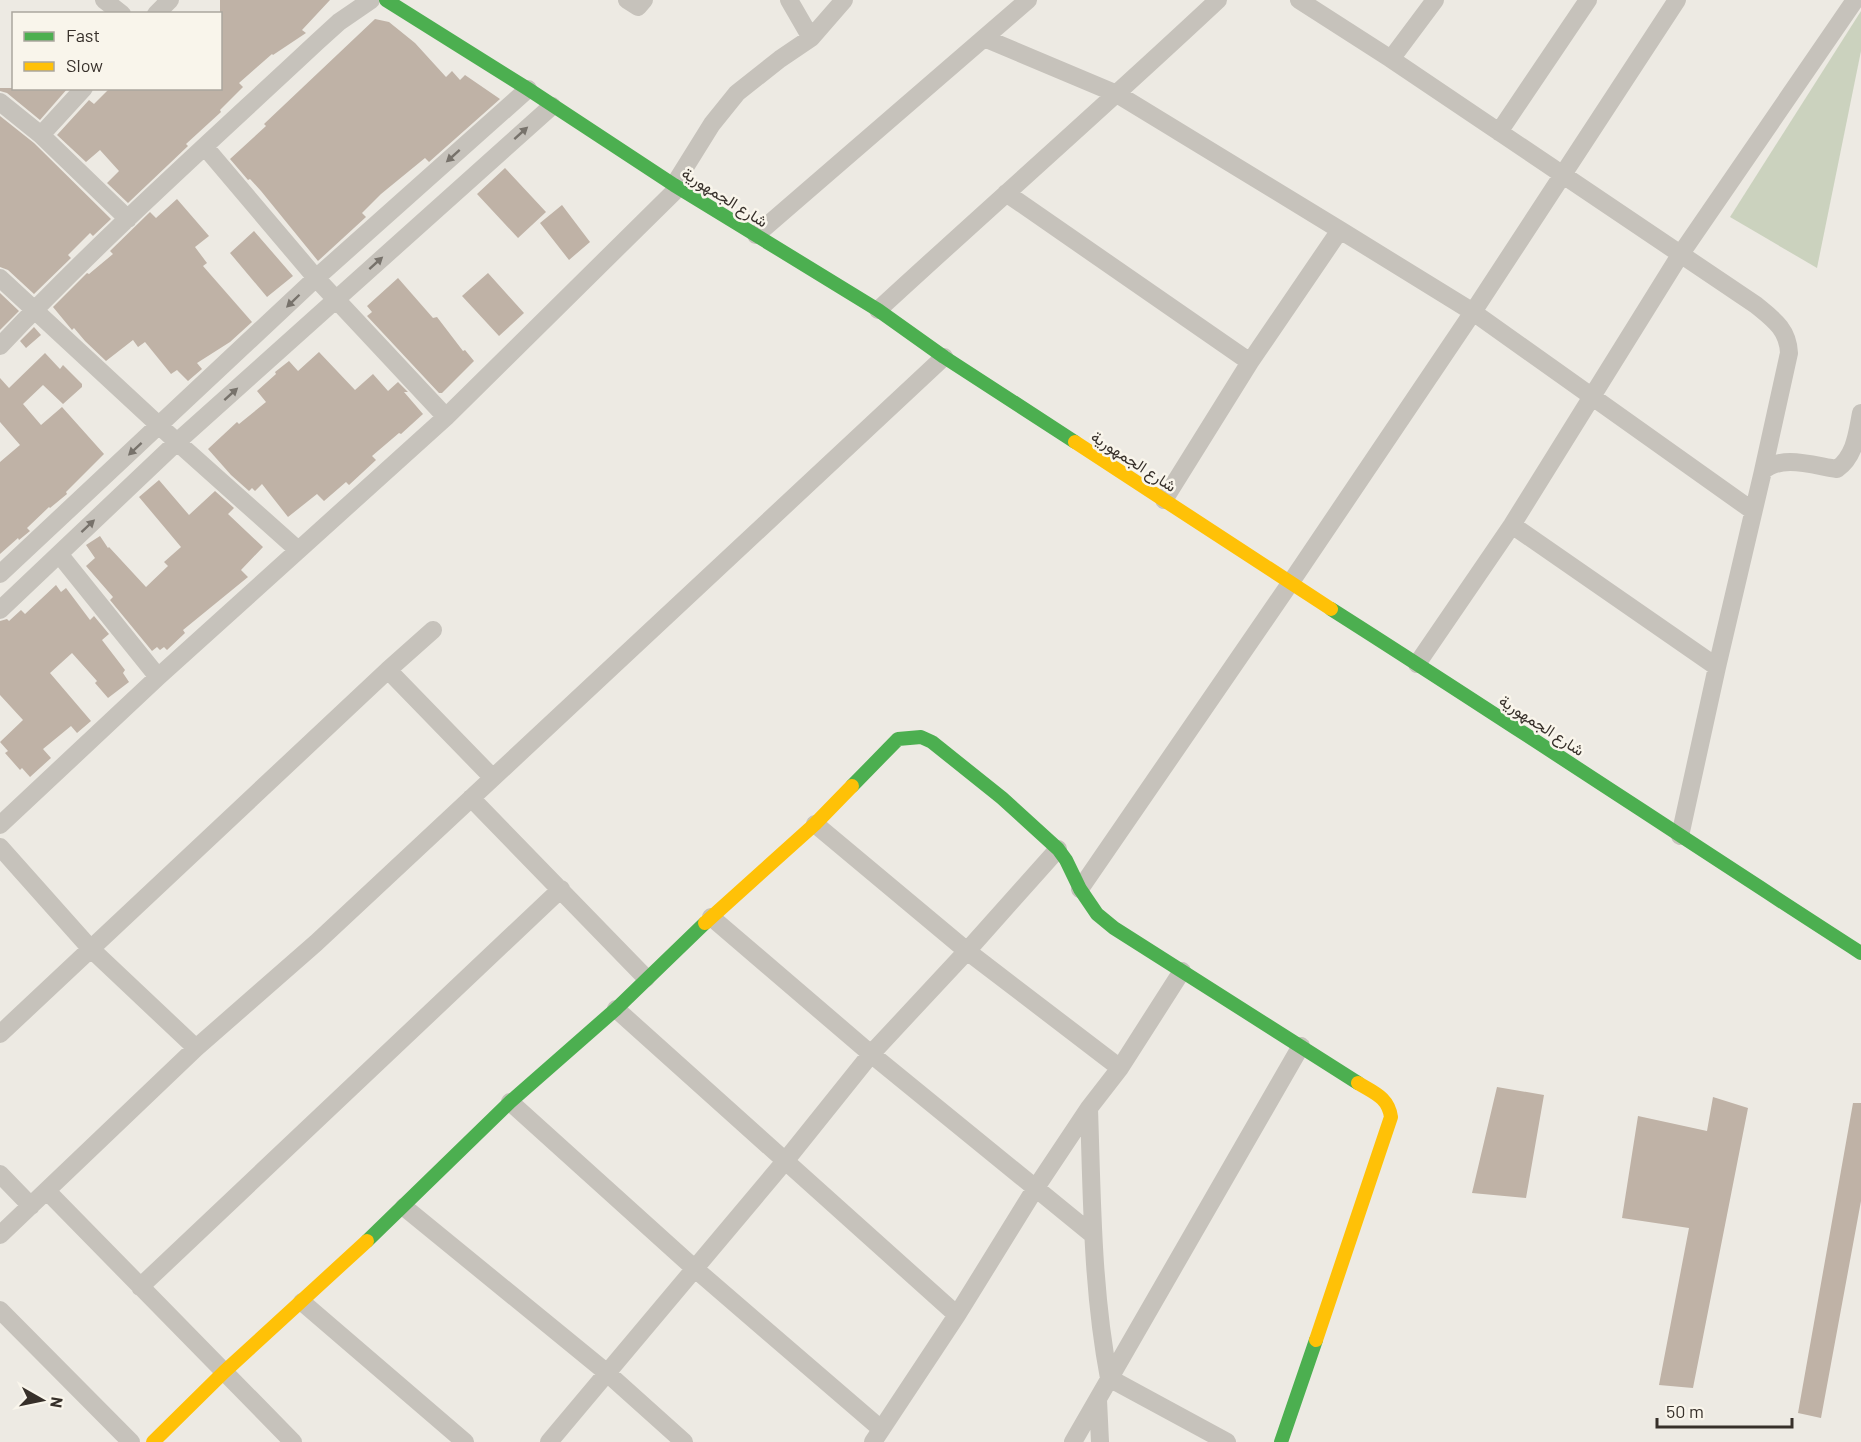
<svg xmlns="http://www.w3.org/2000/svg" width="1861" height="1442" font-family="Barlow,Vazirmatn,sans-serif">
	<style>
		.green { fill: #cbd2be }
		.building { fill: #bfb2a6 }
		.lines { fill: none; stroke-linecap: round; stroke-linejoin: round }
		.street { stroke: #c6c2bb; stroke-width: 18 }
		.fast { stroke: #4caf50; stroke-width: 14 }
		.slow { stroke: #ffc107; stroke-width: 14 }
		.oneway { fill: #77726b }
		.labels { text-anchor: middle; stroke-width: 5; stroke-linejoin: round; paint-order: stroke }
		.street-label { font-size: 16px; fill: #37302a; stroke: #f9f5eb }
	</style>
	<rect width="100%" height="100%" fill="#edeae3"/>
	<path class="green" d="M1861,11v40l-44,217 -87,-51z"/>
	<path class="building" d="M220,0h110l-28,30 4,3 -33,22 -1,-1 -33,29 4,4 -23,23 1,2 -35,32 2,2 -60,57 -21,-20 12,-12 -19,-21 -14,12 -29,-27 32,-35 5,4 16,-16h110z
		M375,19l14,3 26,21 31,34 6,-6 8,9 5,-5 35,24 -71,63 -4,-4 -44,36 -19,19 4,4 -48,44 -57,-70 -11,-12 -2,1 -18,-21 36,-33 -2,-2z
		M0,88h68l-28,32 -33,-27 -7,-2z
		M0,116l34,27 77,76 -18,17 -3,-3 -22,22 3,3 -37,36 -26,-24 -8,-3z
		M505,168l41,44 -28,26 -41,-44z
		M177,199l32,37 -14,11 12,16 -4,3 49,56 -22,20 -33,21 5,6 -14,12 -11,-11 -6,4 -26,-32 -7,5 -5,-7 -27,21 -21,-20 -11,-13 -2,2 -19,-23 34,-34 2,1 24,-20 -3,-3 40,-39 6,6z
		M562,205l28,37 -21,18 -29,-37z
		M254,231l39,45 -26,21 -37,-44z
		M488,273l36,40 -25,23 -37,-40z
		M398,278l35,40 4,-1 26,34 2,-1 9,11 -32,32h-3l-72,-77 5,-4 -5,-6z
		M0,293l19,18 -19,19z
		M34,327l7,8 -15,13 -6,-7z
		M319,352l36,38 18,-16 15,17 10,-9 10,10h-4l19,22 -22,20 -2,-1 -27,23 4,4 -27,25 -3,-3 -22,19 -7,-7 -29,23 -26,-33 -7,7 -3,-3 -3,3 -18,-16 -23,-26 29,-27 2,2 27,-22 -9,-11 19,-17 -1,-2 14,-11 9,10z
		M45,353l15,16 3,-4 19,19v3l-19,17 -20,-19 -20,19 18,21 21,-18 42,47 -38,38 1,2 -17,14 -1,-1 -22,21 3,3 -11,9 -1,-2 -18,16v-92l20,-17 -20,-23v-44l9,10z
		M159,480l30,35 26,-24 19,17 -6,6 35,33 -22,23 7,7 -65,53 2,3 -18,17 -3,-3 -4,3 -3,-3 -5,4 -42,-51 3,-3 -27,-31 9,-8 -9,-13 14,-9 8,12 1,-1 37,40 22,-21 -4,-4 17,-15 -42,-50z
		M56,585l5,7 5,-4 24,32 4,-4 15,18 -7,6 23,30 -2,3 6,9 -21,16 -13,-15 2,-2 -25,-28 -22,20 41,48 -14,12 -6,-7 -28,23 8,9 -21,19 -8,-9 -2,2 -15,-17 3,-2 -8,-9 23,-22 -23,-25v-74l7,-2 2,2 12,-11 4,4z
		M1497,1087l47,8 -18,103 -54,-5z
		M1713,1097l35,11 -55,280 -34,-3 30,-157 -67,-10 16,-102 69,15z
		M1853,1103h8v98l-40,217 -23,-5z"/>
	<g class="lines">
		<path class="street" d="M104,0l18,14
			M627,0l11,7 6,-7
			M789,0l22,38
			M1299,0l92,59 365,246c17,14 32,24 33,48l-26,118
			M156,14l14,-14
			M984,38l133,56 223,136 133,82 280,199
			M1391,59l44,-59
			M0,102l41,33 87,84
			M1499,132l89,-132
			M41,135l43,-47
			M205,147l111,131 130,139
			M674,185l38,-61 25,-31 43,-34 31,-21 33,-38
			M1006,193l244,169
			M756,235l272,-235
			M0,278l177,164 121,108
			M878,310c113,-104 228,-205 340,-310
			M0,346c100,-106 210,-204 317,-304l22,-20 32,-22
			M1164,500l86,-138 90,-132
			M1512,525l205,142
			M59,554l99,123
			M0,574l316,-296 212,-189
			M0,610l177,-168 375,-336
			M1417,664l95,-139 168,-270 175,-255
			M388,670l104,107
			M471,798l175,180
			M815,824l152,127 153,117
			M0,825l158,-148 288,-260 232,-229
			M1680,836l37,-169 46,-196c18,-17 52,-5 74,-2 18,-13 20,-35 24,-56
			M0,847l90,101 106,100
			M1080,889l211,-307 182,-270 204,-312
			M711,917l160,137 222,181
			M616,1009l341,306
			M0,1034l388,-364 45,-40
			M510,1102l184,166 187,161
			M1089,1108c3,90 3,181 20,270l118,64
			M0,1174l31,32
			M47,1191l246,251
			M404,1207l202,165 78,70
			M0,1235l196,-187 120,-105 628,-586
			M140,1287l421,-398
			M302,1302l163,140
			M0,1310l131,132
			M1098,1400l2,42
			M549,1442l237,-282 85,-106 96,-103 91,-102
			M873,1442l84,-127 78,-126 54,-81 31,-40 62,-97
			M1073,1442l228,-396"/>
		<path class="fast" d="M386,0l142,89 146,96 204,125 66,47 131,85
			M1331,609c178,113 353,230 530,344
			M852,786l46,-47 23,-2 11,5 70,56 56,51 8,11 14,29 17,25 17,14 244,155
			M367,1241l143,-139 106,-93 89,-86
			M1281,1442l35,-102"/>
		<path class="slow" d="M1075,442l256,167
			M705,923l110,-99 37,-38
			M1316,1340l75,-223c-3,-20 -17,-24 -33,-34
			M153,1442l71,-70 143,-131"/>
	</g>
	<defs><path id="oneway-solid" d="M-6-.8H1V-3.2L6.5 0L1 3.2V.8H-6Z" transform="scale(1.5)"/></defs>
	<g class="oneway">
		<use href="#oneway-solid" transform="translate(521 133) rotate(-42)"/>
		<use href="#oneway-solid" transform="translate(453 156) rotate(138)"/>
		<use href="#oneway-solid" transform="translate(376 263) rotate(-42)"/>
		<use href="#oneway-solid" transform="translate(293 301) rotate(136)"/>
		<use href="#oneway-solid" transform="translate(231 394) rotate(-42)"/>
		<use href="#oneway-solid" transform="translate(135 449) rotate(137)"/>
		<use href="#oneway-solid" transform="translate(88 526) rotate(-43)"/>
	</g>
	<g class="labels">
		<g class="street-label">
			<text transform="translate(725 197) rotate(32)" y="6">شارع الجمهورية</text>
			<text transform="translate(1134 461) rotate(33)" y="6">شارع الجمهورية</text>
			<text transform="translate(1542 725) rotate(33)" y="6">شارع الجمهورية</text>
		</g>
	</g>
	<rect x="12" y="12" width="210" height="78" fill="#f9f5eb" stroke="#aba69e" stroke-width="1.5"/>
	<rect x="24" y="32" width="30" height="9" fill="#4caf50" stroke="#aba69e" stroke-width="1.5"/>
	<text x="66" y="42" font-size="18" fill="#37302a">Fast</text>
	<rect x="24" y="62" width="30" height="9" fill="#ffc107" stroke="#aba69e" stroke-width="1.5"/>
	<text x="66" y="72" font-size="18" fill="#37302a">Slow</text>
	<g transform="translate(42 1400) rotate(99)" stroke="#f9f5eb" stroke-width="4.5" paint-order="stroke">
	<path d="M0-4.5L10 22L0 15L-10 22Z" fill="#37302a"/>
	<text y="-9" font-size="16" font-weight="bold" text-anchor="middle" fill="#37302a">N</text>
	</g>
	<path d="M1657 1418v9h135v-9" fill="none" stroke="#37302a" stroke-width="3"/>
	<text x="1666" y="1418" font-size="18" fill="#37302a" stroke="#f9f5eb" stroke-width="4.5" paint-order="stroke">50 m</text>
</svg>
